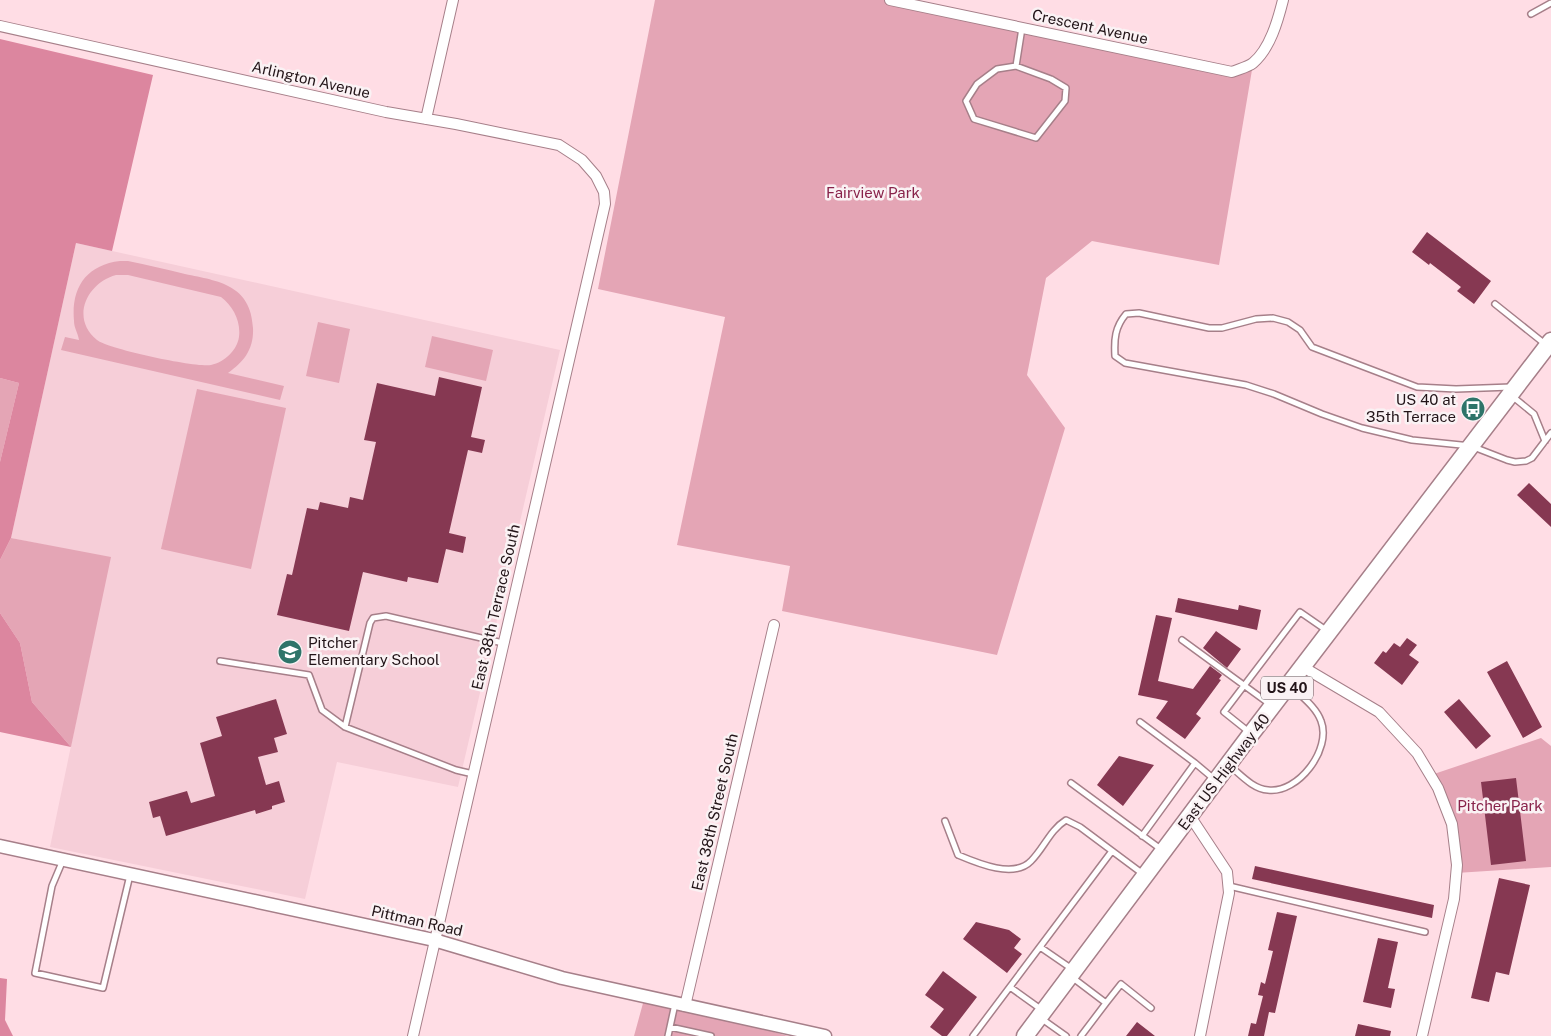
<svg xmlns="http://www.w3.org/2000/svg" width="1551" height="1036" font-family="'Public Sans',sans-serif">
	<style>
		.built { fill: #f6ced8 }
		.green { fill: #e4a5b5; fill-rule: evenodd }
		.forest { fill: #dc869f }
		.building { fill: #863852 }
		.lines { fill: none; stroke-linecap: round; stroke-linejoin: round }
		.service-casing { stroke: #a67f89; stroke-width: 8 }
		.minor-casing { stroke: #a67f89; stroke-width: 12 }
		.tertiary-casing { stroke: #a67f89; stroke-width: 15 }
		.primary-casing { stroke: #a67f89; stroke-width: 19 }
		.service { stroke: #fff; stroke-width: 5 }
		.minor { stroke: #fff; stroke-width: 10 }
		.tertiary { stroke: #fff; stroke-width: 12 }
		.primary { stroke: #fff; stroke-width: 16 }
		.labels { text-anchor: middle; stroke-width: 5; stroke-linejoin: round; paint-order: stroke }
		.shield { fill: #faf2f4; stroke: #63575a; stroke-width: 1 }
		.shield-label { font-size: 14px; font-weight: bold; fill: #221418 }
		.street-label { font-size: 15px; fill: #221418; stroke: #faf2f4 }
		.park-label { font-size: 15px; fill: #88224a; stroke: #faf2f4 }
		.poi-label { font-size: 15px; fill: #221418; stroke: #faf2f4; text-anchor: end }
	</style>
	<rect width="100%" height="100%" fill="#ffdde5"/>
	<path class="built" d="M76,243l484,107 -102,437 -121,-25 -32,137 -255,-52 60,-289 -99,-20z"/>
	<path class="green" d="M655,0h235l342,72 21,-8 -34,201 -127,-24 -46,37 -19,97 38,53 -68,227 -215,-44 8,-45 -113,-21 48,-228 -127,-28z
		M120,261h8c19,4 38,8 57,13 34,7 66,11 68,54 1,21 -9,34 -25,45l56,13 -4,14 -219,-50 4,-13 14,3c-1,-7 -5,-12 -5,-19 -3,-33 12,-56 46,-60zM116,275h12l93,22c12,9 20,24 18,40 -2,13 -14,25 -28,28 -14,3 -103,-16 -114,-25 -27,-22 -10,-57 19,-65z
		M318,322l32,7 -11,54 -33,-7z
		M432,336l61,14 -7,31 -61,-14z
		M0,378l19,5 -19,79z
		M197,389l89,19 -35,161 -90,-20z
		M11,538l100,19 -40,190 -39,-45 -12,-59 -20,-30v-53z
		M1541,738l10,8v121l-95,6 -4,-49 -21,-49z
		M645,996l143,40h-154z"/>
	<path class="forest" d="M0,39l153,36 -41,176 -36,-8 -65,295 -11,22v-98l19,-79 -19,-5z
		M0,613l20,30 12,59 39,45 -71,-15z
		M0,978l7,1 -2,41 8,16h-13z"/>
	<path class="building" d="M1427,232l64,49 -17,23 -17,-13 4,-4 -31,-24 -1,2 -17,-13z
		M439,377l43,10 -11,50 14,3 -3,13 -14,-3 -19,83 17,4 -3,16 -17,-4 -8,34 -30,-6 -1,5 -44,-10 -14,59 -72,-16 10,-41 5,1 15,-67 11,2 2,-8 28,6 2,-11 13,3 13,-58 -12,-2 13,-57 58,13z
		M1529,483l22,21v23l-34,-32z
		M1178,598l60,12 1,-5 22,5 -4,20 -82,-18z
		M1156,615l16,3 -14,63 35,8 17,-23 12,9 -3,4 2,1 -25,34 5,4 -16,21 -29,-21 12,-17 -30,-6z
		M1216,631l25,18 -14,19 -24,-20z
		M1407,638l10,7 -8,10 10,7 -17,23 -28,-22 9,-12 3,2 8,-10 6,4z
		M1507,661l35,66 -19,11 -36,-66z
		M276,699l11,35 -13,4 4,14 -20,5 8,28 13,-4 6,21 -13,4v3l-16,5 -1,-4 -89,26 -6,-20 -7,2 -4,-16 38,-11 4,12 24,-7 -15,-53 22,-7 -6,-19z
		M1459,699l32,37 -15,13 -32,-37z
		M1119,756l35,9 -31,41 -26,-21z
		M1516,778l10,83 -35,4 -10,-83z
		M1255,866l179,39 -2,13 -180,-39z
		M1499,878l31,7 -21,90 -13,-3 -7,30 -18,-4z
		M1277,912l20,4 -22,97 -6,-1 -5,24h-16l3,-13 5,1 7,-28 -5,-1 3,-13 4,2 8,-33 -5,-1z
		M976,922l33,8 12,9 -7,9 8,6 -15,19 -44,-34z
		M1378,938l20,4 -10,46 7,1 -4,19 -28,-6z
		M943,971l34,26 -30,39h-5l-12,-9 14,-18 -19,-14z
		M1137,1022l18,14h-29z
		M1358,1024l33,7 -1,5h-35z"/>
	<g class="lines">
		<defs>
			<path id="service" d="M1531,14l20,-11
				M1016,66l35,13 15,9 -1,13 -29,37 -62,-19 -8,-18 11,-17 20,-15 19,-3 6,-38
				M1495,304l50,40
				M1511,387l-55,2 -39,-2 -105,-40 -12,-17 -12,-8 -15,-4 -17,1 -34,9h-13l-70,-15 -13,1c-11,13 -12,25 -11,42l10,7 121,22 28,9 48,20 40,14 50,12 59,6 36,14 8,2 11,-1 6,-3 19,-25
				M1512,396l22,18 11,27
				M1182,640l89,65
				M220,661l89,14 13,35 23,17 111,43 17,4
				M1140,722l55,41
				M345,727l25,-104 3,-5 13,-2 117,27
				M1249,732l-25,-20 76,-100 26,18
				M1230,766c11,9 23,23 38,24 30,4 64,-41 53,-69 -5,-14 -19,-24 -29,-34
				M1071,783l91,67
				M945,821l13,34c19,8 56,24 73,6 13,-13 19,-31 35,-41l14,7 63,47
				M1142,836l53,-73 19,16
				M63,860l-11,26 -17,87 68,15 27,-113
				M1229,886l196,46
				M1040,947l32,22
				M1073,978l33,25 -25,33
				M1010,987l32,23
				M1106,1003l15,-19 30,24
				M1042,1019l24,17
				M670,1027l41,9
				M668,1036l7,-32
				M973,1036l139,-185"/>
			<path id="minor" d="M890,0l342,72c7,-3 16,-5 21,-9 17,-14 25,-43 30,-63
				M0,26l386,86 70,12 103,21 23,15 14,16 8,16 1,12 -192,832
				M426,119l27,-119
				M1303,667l76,45 38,41 21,35 14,36 5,41 -3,34 -32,137
				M1190,816l37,56 2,21 -29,143
				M685,1006l89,-381"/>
			<path id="tertiary" d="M0,846l434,94 128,38 263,58"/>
			<path id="primary" d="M1025,1036l226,-302 300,-393"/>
		</defs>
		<use href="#service" class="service-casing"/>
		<use href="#minor" class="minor-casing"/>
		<use href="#tertiary" class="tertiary-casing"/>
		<use href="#primary" class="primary-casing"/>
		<use href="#service" class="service"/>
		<use href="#minor" class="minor"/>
		<use href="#tertiary" class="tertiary"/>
		<use href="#primary" class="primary"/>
	</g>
	<defs>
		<symbol id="bus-disc" viewBox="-11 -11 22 22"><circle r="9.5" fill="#2e7469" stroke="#faf2f4"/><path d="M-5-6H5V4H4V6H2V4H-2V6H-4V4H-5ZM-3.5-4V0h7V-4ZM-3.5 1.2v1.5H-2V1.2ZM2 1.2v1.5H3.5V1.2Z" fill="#fff"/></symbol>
		<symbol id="school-disc" viewBox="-11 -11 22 22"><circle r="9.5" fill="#2e7469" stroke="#faf2f4"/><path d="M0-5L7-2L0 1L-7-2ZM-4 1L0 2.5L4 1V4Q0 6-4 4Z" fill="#fff"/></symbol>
	</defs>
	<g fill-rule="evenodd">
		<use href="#bus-disc" x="1459" y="395" width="28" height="28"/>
		<use href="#school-disc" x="276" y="638" width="28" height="28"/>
	</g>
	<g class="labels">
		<rect class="shield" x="1261" y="676.5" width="52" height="23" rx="4"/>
		<g class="shield-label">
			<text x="1287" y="693">US 40</text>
		</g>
		<g class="street-label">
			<text transform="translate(1090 27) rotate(12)" y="5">Crescent Avenue</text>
			<text transform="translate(311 80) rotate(13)" y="5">Arlington Avenue</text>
			<text transform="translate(496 607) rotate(-77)" y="5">East 38th Terrace South</text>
			<text transform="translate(1224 772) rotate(-53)" y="5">East US Highway 40</text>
			<text transform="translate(715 812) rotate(-77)" y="5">East 38th Street South</text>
			<text transform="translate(417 921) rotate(13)" y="5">Pittman Road</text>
		</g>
		<g class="park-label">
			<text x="873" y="198">Fairview Park</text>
			<text x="1500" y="811">Pitcher Park</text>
		</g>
		<g class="poi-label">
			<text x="1456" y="405">US 40 at<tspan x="1456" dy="17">35th Terrace</tspan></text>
			<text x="308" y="648" text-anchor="start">Pitcher<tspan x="308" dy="17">Elementary School</tspan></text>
		</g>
	</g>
</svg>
